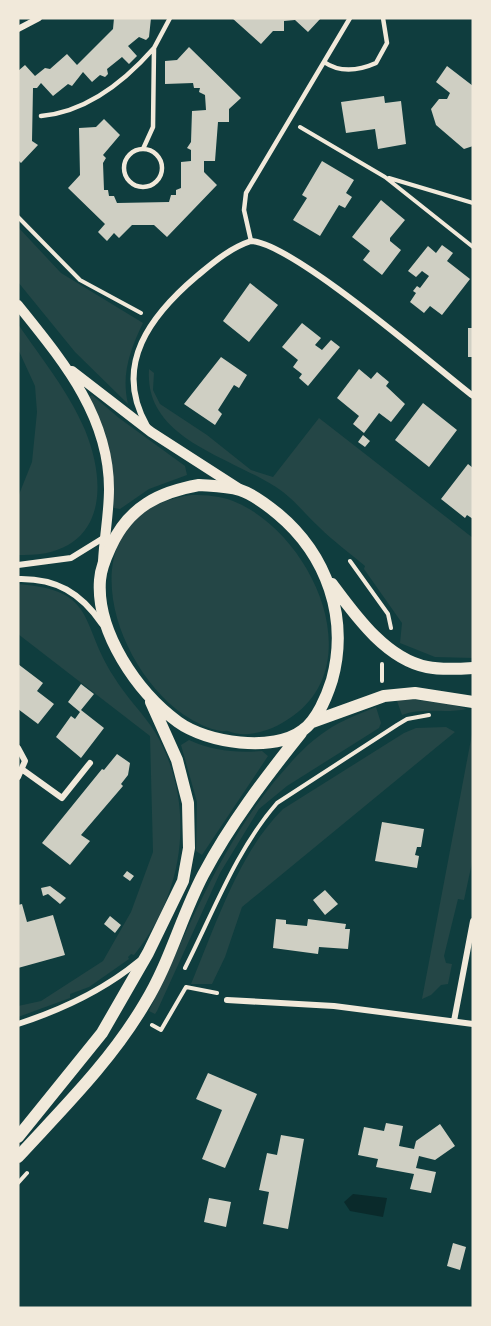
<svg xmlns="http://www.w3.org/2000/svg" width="491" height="1326" font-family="Figtree,sans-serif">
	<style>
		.green { fill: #244646 }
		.water { fill: #0a2a2b }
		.building { fill: #cfcfc3 }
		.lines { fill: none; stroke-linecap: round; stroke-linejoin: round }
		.path { stroke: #f1e9da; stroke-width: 4 }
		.service { stroke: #f1e9da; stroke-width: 4.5 }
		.minor { stroke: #f1e9da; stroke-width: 6 }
		.tertiary { stroke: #f1e9da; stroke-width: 10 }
		.secondary { stroke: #f1e9da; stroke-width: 12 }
	</style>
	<rect width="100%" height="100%" fill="#0f3d3e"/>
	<path class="green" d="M18,227l43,46 82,50c-13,27 -22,51 -15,81l-53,-52 -57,-70z
		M18,324c23,34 51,68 67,106 26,64 15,128 -67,125v-58l14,-35 5,-50 -2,-26 -17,-37z
		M149,369l5,4 -1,17 7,14 47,31 44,35 22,7 46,-59 154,120v120l-38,-1 -35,-14 2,-20 -38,-54 1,-3c-15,-13 -32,-25 -46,-39 -13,-12 -23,-25 -36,-35 -47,-35 -139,-50 -134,-123z
		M92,395l27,23 66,48 2,9 -38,14 -29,20 -6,-1 -9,-75 -16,-36z
		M191,495c17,0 29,1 42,6 74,29 135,153 65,211 -15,12 -30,20 -49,22 -8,1 -16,-1 -21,-3 -2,-1 -5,1 -7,0 -13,-2 -26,-9 -37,-16 -76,-53 -118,-202 7,-220z
		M18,584c80,6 61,39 96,93 12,20 29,36 41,55 42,71 30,161 -21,223l-3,-1 -3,3 1,2 -40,28 -19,7v4l-52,19v-11l23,-5 62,-40 28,-49 22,-60 -3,-116 -132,-102z
		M408,699l42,5 17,5c-22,5 -44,-2 -65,6l-5,-14z
		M376,707l5,16 -2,5 -92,58 -28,23 -39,64 -63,138 -2,3 -6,-3c38,-79 69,-160 125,-229 16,-19 32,-38 52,-51 16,-11 33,-17 50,-24z
		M446,727l9,5 -213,175 -17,50 -13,27h-21c24,-57 48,-132 92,-175l121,-76 12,-5z
		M472,734l1,124 -9,42 -6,-1 -14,57 2,7 6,1 -4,20 -7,1 -10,10 -9,4z
		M189,740c24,11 47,13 73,11l6,5 -66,99 -6,-4 1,-49 -16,-57z"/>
	<path class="water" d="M353,1194l34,4 -4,19 -33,-6 -6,-9z"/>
	<path class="building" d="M114,18h37l-2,19 -3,3 -7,-3 -11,9 9,10 -8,8 -7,-7 -15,12 1,5 -3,3 -5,-2 -8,7 -9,-10 -11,14 -4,-2 -15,12 -12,-13 -4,5h-4l-1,53 6,4 -17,18 -3,-3v-89l7,-6 10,11 10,-8 5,1 17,-15 10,11 36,-36z
		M232,18h89l-13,14 -13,-12 -11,1v10h-11l-12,13z
		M189,47l52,51 -12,11v13h-11l-3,39h-11v11l13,13 -50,52 -13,-12h-22l-13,13 -5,-5 -7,8 -9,-9 7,-8 -37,-36 12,-13 -1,-47 17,-1 8,-8 16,16 -17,20 3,3 -3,5 1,27h4l1,6h5l3,7 52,-1 2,-7h5v-5l5,-2v-26l10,-1v-11l-4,-2 4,-6 1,-31 14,-1 -1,-15 -6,-3 1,-4h-6l-1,-5 -28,1v-23l12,-1z
		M447,66l26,20v60l-9,3 -28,-24 -5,-16 8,-10h8l3,-6 -14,-11z
		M384,96l1,7 16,-2 5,43 -28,5 -3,-20 -29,4 -5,-31z
		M322,161l32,19 -8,13 6,4 -7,11 -6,-3 -19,31 -27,-16 14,-22 -5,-3z
		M381,200l24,20 -15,18v3l11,9 -19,25 -19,-15 7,-9 -18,-14z
		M442,245l11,8 -6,8 23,18 -28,36 -12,-9 -6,7 -14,-11 6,-9 -3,-2 4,-5 3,2 9,-12 -7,-5 -6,6 -8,-6 20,-25 8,7z
		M250,283l28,22 -29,37 -26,-21z
		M302,323l19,15 -6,7 7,5 9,-10 9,7 -32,39 -9,-8 3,-4 -9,-7 5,-7 -16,-13z
		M468,328h5v29h-5z
		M221,357l26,18 -8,13 -5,-3 -16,25 4,4 -7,11 -31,-21z
		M359,369l12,10 6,-7 12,10 -3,4 19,18 -14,18 -12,-9 -15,20 -11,-9 6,-8 -22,-18z
		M423,403l34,27 -28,37 -34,-27z
		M363,435l7,6 -5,6 -7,-5z
		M468,464l5,4v51l-6,-4 -2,3 -24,-19z
		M18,664l25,19 -6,8 17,13 -16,20 -20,-15z
		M81,684l13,10 -13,16 23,18 -23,30 -25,-21 15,-21 4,3 5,-7 -12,-10z
		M117,754l13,9 -2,12 -7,9 2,2 -42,49 9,6 -20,24 -28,-22 60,-74 2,1z
		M382,822l42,7 -3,18h-4l-2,8 4,1 -2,12 -42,-7z
		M127,871l7,5 -4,5 -7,-5z
		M50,886l16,12 -6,6 -12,-10 -5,2 -2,-8z
		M325,890l13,14 -13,11 -12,-15z
		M22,904l5,18 26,-7 12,40 -47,13v-63z
		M110,916l11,9 -6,8 -11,-9z
		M276,919l10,1v4l21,2 1,-7 38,5 -1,5h5l-2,20 -29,-2 -1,7 -45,-6z
		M208,1073l49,21 -32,74 -23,-9 20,-49 -26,-11z
		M386,1123l17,3 -4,20 15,3 2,-8 24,-17 15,22 -20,14 -16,-4 -3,12 20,4 -5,21 -21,-4 4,-15 -38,-7 2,-8 -20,-4 6,-28 20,4z
		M281,1135l23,4 -16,90 -25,-5 6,-32 -10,-2 8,-37 10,2z
		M209,1198l22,4 -5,25 -22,-5z
		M453,1243l13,4 -6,23 -13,-4z"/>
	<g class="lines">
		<path class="path" d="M300,127l85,50 88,70
			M389,178l84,25
			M18,217l62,63 61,33
			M350,561l38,53 3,14
			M382,664v17
			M185,968c28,-55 51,-118 92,-165l120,-78 10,-6 22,-4
			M152,1025l9,5 25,-43 31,6
			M18,1183l9,-10"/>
		<path class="service" d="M324,62c16,11 34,9 52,1l11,-20 -4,-25
			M41,116c45,-4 84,-35 113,-68
			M143,149l10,-22 1,-79 16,-30
			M124 168a19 19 0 1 1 38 0a19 19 0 1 1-38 0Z
			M251,241l-7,-31 2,-17 104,-175"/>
		<path class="minor" d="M18,29l21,-11
			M147,426c-35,-61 4,-111 50,-150 17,-14 33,-28 54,-35 42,2 182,124 222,155
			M18,565l53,-7 34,-21
			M18,579c38,-1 63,14 84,45
			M18,748l7,13 -7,16
			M23,770l39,28 28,-35
			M227,1000l107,6 139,18
			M454,1021l19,-100
			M18,1024c43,-14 86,-34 121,-63"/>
		<path class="tertiary" d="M18,305c44,55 91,110 91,184 0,25 -5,49 -6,73
			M72,371l79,61 87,56"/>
		<path class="secondary" d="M199,485c14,1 28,1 41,5 13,4 27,15 38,24 49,41 71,104 54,166 -5,16 -15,40 -29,50 -30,23 -96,13 -125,-8 -41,-30 -82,-90 -78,-142 1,-13 6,-23 11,-34 18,-39 48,-54 88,-61z
			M332,584c23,31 54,75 95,83 14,3 31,2 46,1
			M312,722l72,-26 31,-3 58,9
			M18,1137l84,-104 46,-80 35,-72 6,-33 -1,-45 -11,-43 -26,-58
			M18,1157c45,-49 93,-96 127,-154 25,-41 36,-86 58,-128 27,-51 62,-97 98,-142"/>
	</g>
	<rect width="491" height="1326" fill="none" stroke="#f1e9da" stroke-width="39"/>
</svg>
